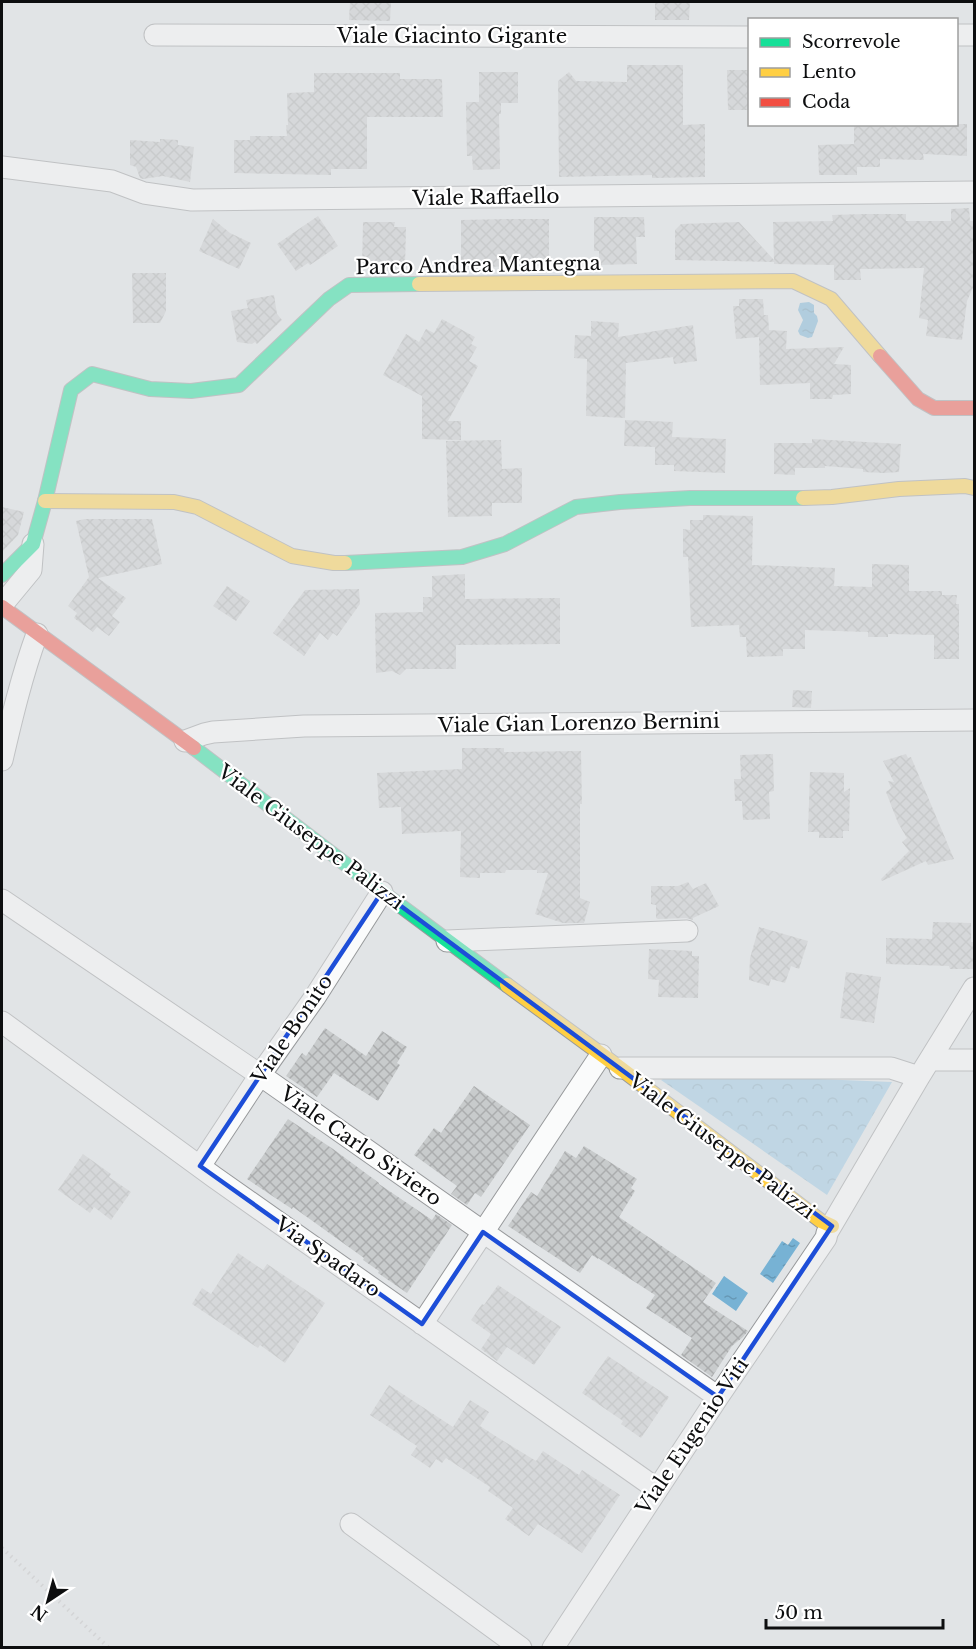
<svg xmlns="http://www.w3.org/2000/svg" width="976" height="1649" font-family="'Libre Baskerville',serif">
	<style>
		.forest { fill: url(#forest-crowns) }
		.water { fill: url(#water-ripples) }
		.building { fill: url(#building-cross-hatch) }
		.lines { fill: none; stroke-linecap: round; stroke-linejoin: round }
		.street-casing { stroke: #97999b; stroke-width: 23 }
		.fast-casing { stroke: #97999b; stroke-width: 16 }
		.slow-casing { stroke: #97999b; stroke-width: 16 }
		.jam-casing { stroke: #97999b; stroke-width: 16 }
		.path { stroke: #c1c2c3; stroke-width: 4; stroke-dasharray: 1.5 4.5; stroke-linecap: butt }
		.street { stroke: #fafbfb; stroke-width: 21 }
		.fast { stroke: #16e098; stroke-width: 14 }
		.slow { stroke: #ffcf43; stroke-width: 14 }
		.jam { stroke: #f24e42; stroke-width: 14 }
		.marked { fill: none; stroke: #1d4ed8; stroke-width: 4.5; stroke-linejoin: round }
		.labels { text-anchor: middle; stroke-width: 4.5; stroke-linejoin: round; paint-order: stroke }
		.street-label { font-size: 20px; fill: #0d0e0f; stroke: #fff }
	</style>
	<defs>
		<pattern id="forest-crowns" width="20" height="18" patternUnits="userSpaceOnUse" patternTransform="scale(1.5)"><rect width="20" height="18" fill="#97c6e2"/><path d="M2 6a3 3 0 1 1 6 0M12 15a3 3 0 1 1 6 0" fill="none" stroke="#81a9c1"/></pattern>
		<pattern id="water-ripples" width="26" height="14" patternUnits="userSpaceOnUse" patternTransform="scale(1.5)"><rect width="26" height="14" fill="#77b2d4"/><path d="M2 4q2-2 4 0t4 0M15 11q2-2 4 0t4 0" fill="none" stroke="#6698b5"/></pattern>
		<pattern id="building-cross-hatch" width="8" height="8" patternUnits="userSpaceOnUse" patternTransform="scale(1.5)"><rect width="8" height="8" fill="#c8cbcc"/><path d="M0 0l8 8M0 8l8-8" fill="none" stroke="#abadae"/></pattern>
	</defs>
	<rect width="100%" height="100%" fill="#e1e4e6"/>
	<path class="forest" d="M674,1073l218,9 -65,113 -166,-115z"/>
	<path class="water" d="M809,302l5,3v8l3,3 1,5 -6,16 -4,1 -8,-3 -2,-4 5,-11 -5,-10 2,-7z
		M793,1238l7,5 -27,40 -13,-9 22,-33 6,4z
		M724,1276l24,17 -12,18 -24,-17z"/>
	<path class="building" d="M350,2h41l-1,19 -41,-1z
		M655,2h35l-1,18h-34z
		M627,65h56v60l22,-1v53l-53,1v-3l-93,2 -1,-96 11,-9 7,9 51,1z
		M727,70h23v40h-22z
		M479,72h39v31h-17v11h-2l1,55 -27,1 -1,-14h-5l-1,-54h13z
		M314,73h86v6h42l1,38h-76v52h-36v6l-97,-2v-33h16v-4h37l-1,-11h2l-1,-32 27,-1z
		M854,124h113v32l-44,-2 1,6 -44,-1v8h-23v8h-38l-1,-30 36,-1z
		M160,139l18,1v5l16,2 -4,35 -27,-6 -20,3 -3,-1 -4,-11 -6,-2v-25l30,2z
		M969,208l1,13h5v62l-8,18 -5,39 -36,-4 2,-16 -9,-2 5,-50 -64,1 1,11h-27v-15l-60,-1v-2l-99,-2v-30l6,-6 58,-2 35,38 -1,-38 60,-1 -1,-6 34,-1h40v7h45v-12z
		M318,216l20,30 -28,19 -2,-2 -12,8 -19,-27z
		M594,217h50l1,20h-9l1,27 -38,1v-14h-5z
		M213,219l17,14 21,10 -12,26 -40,-18z
		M509,219h40v47l-88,1v-47z
		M363,222h32l-1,5h12l-1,40 -43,1z
		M132,273h34v38l-6,12h-27z
		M274,295l3,19 5,6 -25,24 -2,-2 -3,2 -15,-2 -6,-31 17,-3 -2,-8z
		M739,299h24l1,16h4l1,15 18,1 -1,18 58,-2 -10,17 17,1v29l-18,1 -1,4h-22v-16l-50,2 -1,-48 -23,2 -3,-33h6z
		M442,319l33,18 -4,7 6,3 -8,14 9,5 -30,55h13v19l-39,-1v-43l-39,-21 23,-41 13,8 7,-13 8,4z
		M591,321l28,2 -1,14 75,-12 4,36 -23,3 -1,-7 -47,6 -1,55 -39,-2 1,-57 -13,-1 1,-23 16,1z
		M625,420l48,2 -1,15 54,2 -1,34 -51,-2v-6h-19v-18l-31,-1z
		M812,439l89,5 -2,28 -15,1 -21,-1v-3l-38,-3v2h-30v7l-21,-1v-31h38z
		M501,440l1,29 20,-1v35h-30v13l-44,1 -2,-76z
		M2,507l22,5 -6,23 -16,17z
		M703,515l50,1 -1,49 83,3 -1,18 38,1v-23l37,1v26h33v4h15l-1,9h3v55h-25v-24l-46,-1v3h-20v-5l-63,-2v19h-22v7l-36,1 -1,-20h-6l-1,-12 -48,2 -3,-70h-5v-28l7,1v-10h13z
		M85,519h67l10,45 -64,14 28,20 -14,18 8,6 -11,14 -12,-9 -4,5 -19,-14 3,-5 -9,-7 21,-29 -13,-56z
		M465,574v25l95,-1v46l-104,1v24h-50l-6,6 -8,-4 -16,2 -1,-60 48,-1v-15h9v-21z
		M227,586l23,15 -14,20 -23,-15z
		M359,589l1,15 -23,32 -4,-3 -5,7 -8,-7 -16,23 -31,-23 32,-43z
		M793,690l19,1 -1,17 -19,-1z
		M462,748h42v4l77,-1 1,53h-2v94l10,4 -6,21h-21l-28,-9 13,-41h-11v-3h-31l-1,3h-25v5l-20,-1 1,-46 -59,3 -1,-27 -22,1 -2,-35 85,-4z
		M773,754l1,37 -5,1 1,27 -27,1 -1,-19h-7l-1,-22h7l-1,-24z
		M906,754l2,4 3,-1 43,102 -26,6 -2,-4 -44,20 -1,-2 28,-28 -7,-9 5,-4 -9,-15 -12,-31 5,-4 -3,-7 6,1 -11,-21z
		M810,772l34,1v19l6,-4 -1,43h-6v7h-24v-6h-11z
		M688,882l5,7 13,-6 13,23 -26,12v2l-7,-2 -28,1 -2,-1v-13l-5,-1v-18h27z
		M933,922l38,1v19h4v27h-25l-1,-3 -63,-2v-26l46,1z
		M759,927l49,14 -9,28 -8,-3 -6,17 -14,-4 -2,7 -20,-6 1,-22z
		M649,949l43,2v5h7l-1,42 -40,-1 1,-17 -11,-1z
		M846,972l35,5 -7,46 -34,-5z
		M325,1028l41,28 16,-25 25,16 -10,16 3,2 -22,36 -44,-28 -17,24 -31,-21 16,-23 4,3z
		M474,1086l56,39 -49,72 -6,-4 -8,12 -16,-11 6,-8 -43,-31 20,-27 7,5z
		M288,1119l45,30 46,34v1l53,36 4,-6 16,11 -45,68 -29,-20 1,-2 -16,-11 1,-2 -71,-51 -1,2 -45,-30z
		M584,1146l53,33 -6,9 4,3 -16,26 97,66 -13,19 45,29 -5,6 -11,9 -20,31 -31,-22 11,-17 -46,-30 9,-13 -57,-37v1l-6,-4 -12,18 -72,-47 23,-34 6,4 28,-45 11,7z
		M83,1154l28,20 -2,3 22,15 -20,28 -17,-13 -4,6 -32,-23z
		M238,1253l25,17 4,-6 58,39 -40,60 -25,-18 -2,3 -66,-44 10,-16 9,6z
		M498,1285l63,42 -27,38 -27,-18 -10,14 -16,-12 10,-15 -20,-14 11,-16 2,1z
		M608,1356l61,41 -28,41 -20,-14 2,-3 -41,-28z
		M389,1385l64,42 17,-27 19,12 -9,14 17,11 39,24 7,-10 36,24 3,-5 38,25 -38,58 -44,-29 -9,12 -24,-17 8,-11 -25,-17 2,-4 -44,-29 -4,5 -6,-4 -6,9 -19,-13 6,-9 -47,-31z"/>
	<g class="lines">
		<defs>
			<path id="street" d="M155,35l595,2
				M956,35h18
				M2,167l110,14 32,12 48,7 782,-8
				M2,605l29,-35 2,-26
				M185,741l19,-7 9,-2 91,-6 670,-6
				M2,760c10,-43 20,-85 35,-126
				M2,900l258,175 458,322
				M447,941l240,-10
				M2,1022l212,155 443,312
				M930,1060h44
				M620,1068h271l28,9
				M200,1166l60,-91 55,-78 67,-105
				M422,1324l179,-269
				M351,1524l170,124
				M553,1648l165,-251 108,-159 1,-5 92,-156 55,-89"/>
			<path id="fast" d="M345,563l117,-6 43,-13 71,-37 44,-5 70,-4h113
				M2,575l31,-31 12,-43 26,-111 21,-16 58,15 41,2 48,-6 90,-86 20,-14 70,-1
				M194,748l188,144 125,93"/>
			<path id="slow" d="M419,284l374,-3 38,18 49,57
				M803,498l29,-1 67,-8 66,-3 9,2
				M45,501l129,1 23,5 95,49 42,7h11
				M507,985l113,83 201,153 11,5"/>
			<path id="jam" d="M880,356l38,43 16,9h40
				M2,607l192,141"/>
		</defs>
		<use href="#street" class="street-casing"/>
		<use href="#fast" class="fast-casing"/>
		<use href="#slow" class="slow-casing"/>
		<use href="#jam" class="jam-casing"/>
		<path class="path" d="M2,1548l107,100"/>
		<use href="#street" class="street"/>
		<use href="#fast" class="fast"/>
		<use href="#slow" class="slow"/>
		<use href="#jam" class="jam"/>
	</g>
	<path d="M0 0H976V1649H0ZM382,892l450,334 -114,171 -235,-165 -61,92 -222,-158z" fill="#e1e4e6" fill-opacity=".55" fill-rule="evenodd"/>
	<path class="marked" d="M382,892l450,334 -114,171 -235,-165 -61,92 -222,-158z"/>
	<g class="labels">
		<g class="street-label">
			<text x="452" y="43">Viale Giacinto Gigante</text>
			<text transform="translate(486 197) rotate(-1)" y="7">Viale Raffaello</text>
			<text transform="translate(478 265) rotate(-1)" y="7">Parco Andrea Mantegna</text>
			<text transform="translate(579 723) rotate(-1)" y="7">Viale Gian Lorenzo Bernini</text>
			<text transform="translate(311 837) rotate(37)" y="7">Viale Giuseppe Palizzi</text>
			<text transform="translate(292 1029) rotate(-56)" y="7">Viale Bonito</text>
			<text transform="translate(361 1146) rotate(35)" y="7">Viale Carlo Siviero</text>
			<text transform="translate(722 1146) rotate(37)" y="7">Viale Giuseppe Palizzi</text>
			<text transform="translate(328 1257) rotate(35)" y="7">Via Spadaro</text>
			<text transform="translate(692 1436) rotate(-56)" y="7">Viale Eugenio Viti</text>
		</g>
	</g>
	<rect width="976" height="1649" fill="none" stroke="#0d0e0f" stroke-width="6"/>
	<rect x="748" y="18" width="210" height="108" fill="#ffffff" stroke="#9e9f9f" stroke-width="1.5"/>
	<rect x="760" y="38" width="30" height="9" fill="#16e098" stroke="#9e9f9f" stroke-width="1.5"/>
	<text x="802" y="48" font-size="18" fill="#0d0e0f">Scorrevole</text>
	<rect x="760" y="68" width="30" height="9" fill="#ffcf43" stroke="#9e9f9f" stroke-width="1.5"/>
	<text x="802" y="78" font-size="18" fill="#0d0e0f">Lento</text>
	<rect x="760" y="98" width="30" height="9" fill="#f24e42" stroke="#9e9f9f" stroke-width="1.5"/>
	<text x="802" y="108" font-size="18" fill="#0d0e0f">Coda</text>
	<g transform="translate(48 1601) rotate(216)" stroke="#ffffff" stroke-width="4.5" paint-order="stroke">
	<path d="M0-4.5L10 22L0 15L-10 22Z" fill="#0d0e0f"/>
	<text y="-9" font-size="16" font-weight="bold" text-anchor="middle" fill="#0d0e0f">N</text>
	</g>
	<path d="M766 1619v9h177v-9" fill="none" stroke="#0d0e0f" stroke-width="3"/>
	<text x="775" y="1619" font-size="18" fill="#0d0e0f" stroke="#ffffff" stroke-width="4.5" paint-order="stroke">50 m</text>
</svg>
